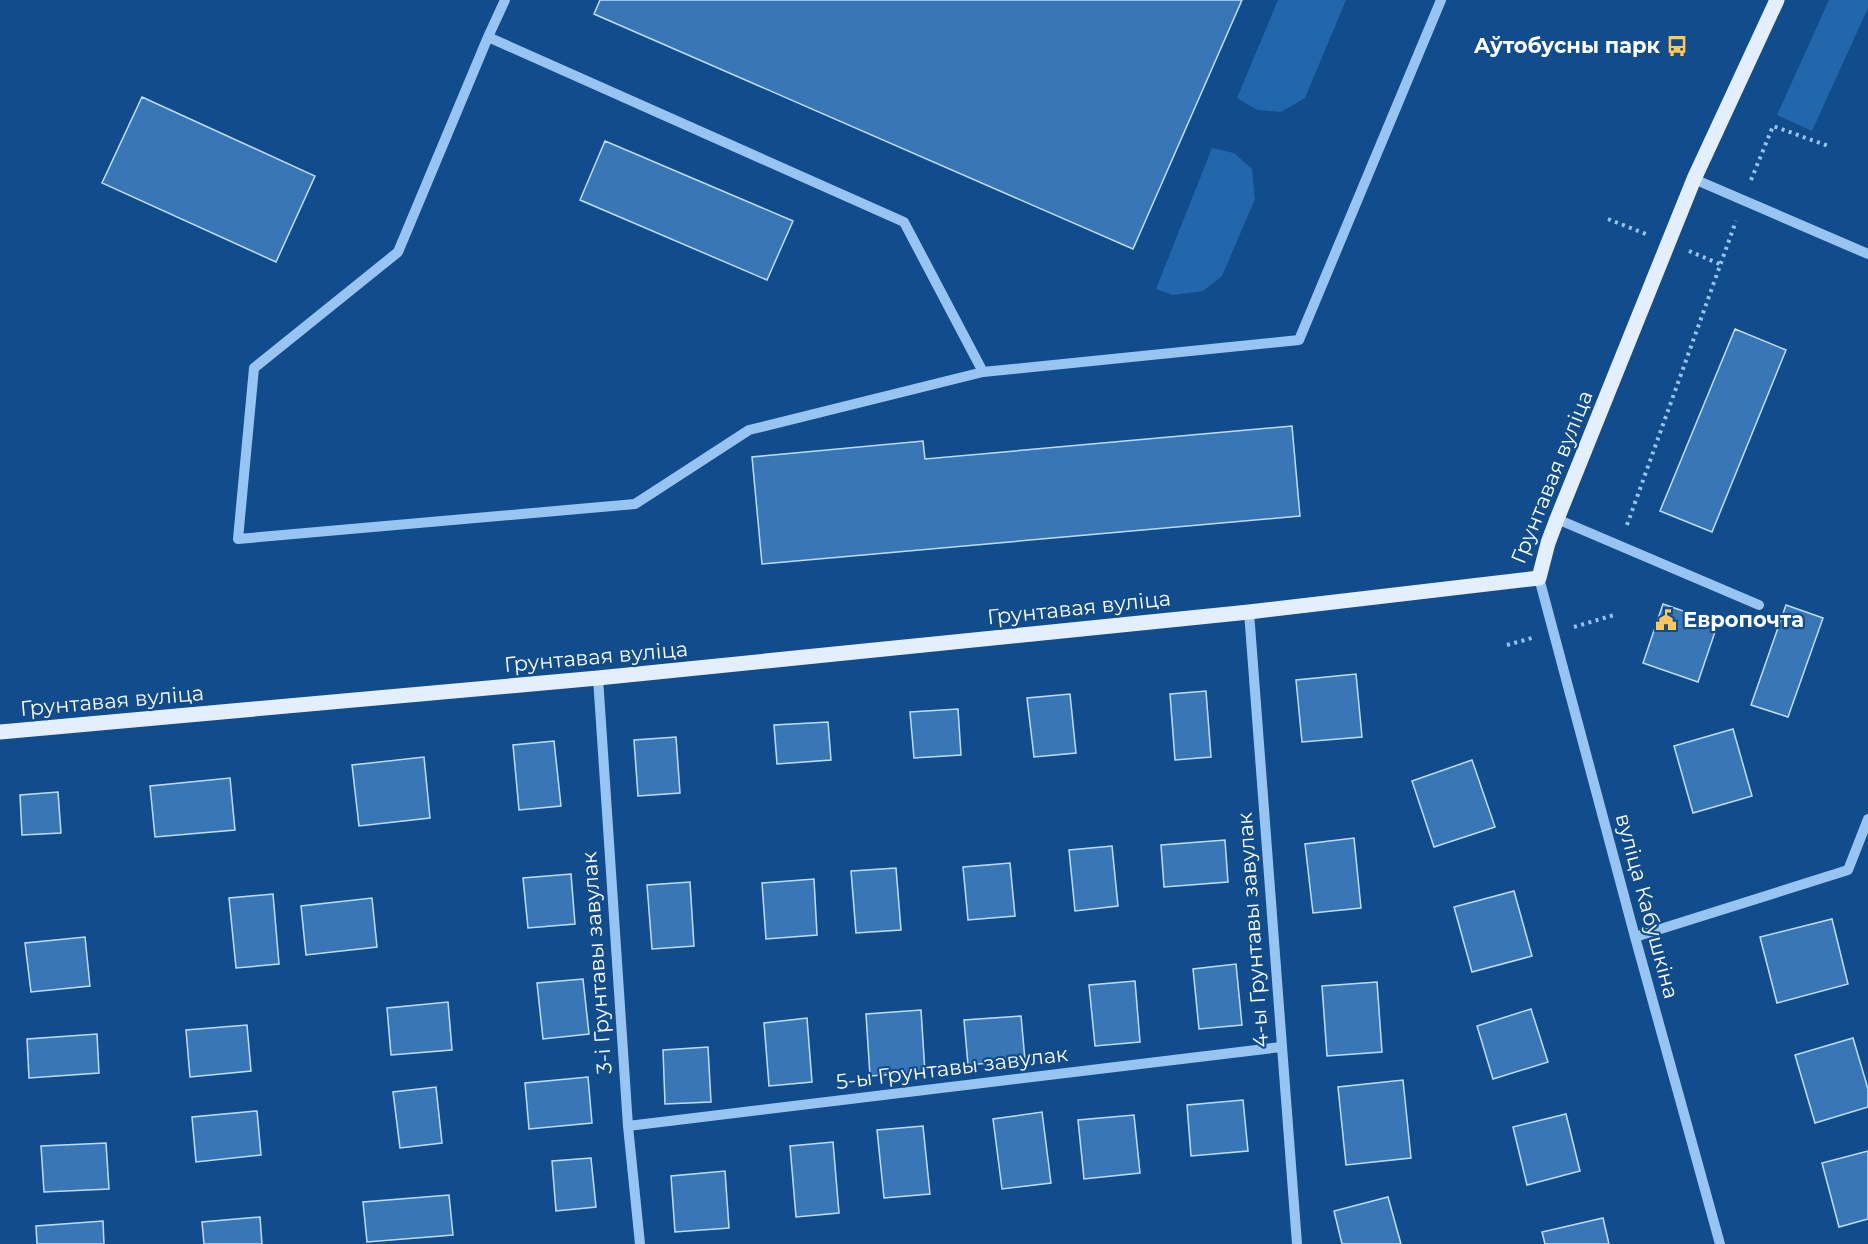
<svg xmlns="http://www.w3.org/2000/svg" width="1868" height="1244" font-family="Montserrat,sans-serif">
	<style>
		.green { fill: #2266ac }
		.building { fill: #3976b6; stroke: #bfdefd; stroke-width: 1.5 }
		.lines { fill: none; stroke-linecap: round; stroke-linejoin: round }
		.path { stroke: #98c4f2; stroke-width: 4; stroke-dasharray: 3 4.5; stroke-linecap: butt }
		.minor { stroke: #98c4f2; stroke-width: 10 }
		.major { stroke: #e3efff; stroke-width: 15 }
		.labels { text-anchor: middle; stroke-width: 4.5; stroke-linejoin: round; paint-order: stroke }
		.poi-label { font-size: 21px; font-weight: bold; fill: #fff; stroke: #114c8c; text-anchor: end }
		.street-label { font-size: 21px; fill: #fff; stroke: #114c8c }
	</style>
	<rect width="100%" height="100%" fill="#114c8c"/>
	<path class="green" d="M1278,0h68l-41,98 -24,14 -24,-2 -20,-12z
		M1829,0h39v8l-56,123 -35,-16z
		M1212,148l22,5 18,16 3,30 -33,77 -19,15 -30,4 -17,-6z"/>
	<path class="building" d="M600,0h642l-109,249 -539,-235z
		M142,97l173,79 -39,86 -174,-79z
		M605,141l188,80 -26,59 -187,-80z
		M1735,329l51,21 -74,182 -52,-21z
		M1292,426l8,90 -538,48 -10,-107 171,-16 2,18z
		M1663,604l55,19 -20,59 -55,-19z
		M1786,605l37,13 -35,99 -37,-12z
		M1356,674l6,63 -60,5 -6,-62z
		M1206,691l5,66 -36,3 -5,-66z
		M1070,694l6,59 -42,4 -7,-59z
		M958,709l3,46 -47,3 -4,-46z
		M828,722l3,38 -54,4 -3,-39z
		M1733,729l19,67 -59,17 -19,-67z
		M676,737l4,56 -42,3 -4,-56z
		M554,741l7,65 -42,4 -6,-65z
		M424,757l6,61 -71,8 -7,-61z
		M1472,760l23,67 -61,20 -22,-66z
		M230,778l5,52 -80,7 -5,-51z
		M58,792l3,41 -39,2 -2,-40z
		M1354,838l7,70 -48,5 -8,-69z
		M1225,840l3,42 -64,5 -3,-42z
		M1112,846l6,60 -43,5 -6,-61z
		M1010,863l5,53 -47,4 -5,-53z
		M896,868l5,62 -45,3 -5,-62z
		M571,874l4,50 -47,4 -5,-50z
		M814,879l3,56 -51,4 -4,-56z
		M690,882l4,64 -42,3 -5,-64z
		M1514,891l18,65 -60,16 -18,-65z
		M273,894l6,70 -43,4 -7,-70z
		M372,898l5,49 -71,8 -5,-49z
		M1832,919l16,65 -71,19 -17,-66z
		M85,937l5,49 -59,6 -6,-49z
		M1236,964l6,61 -43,4 -6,-60z
		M583,979l6,55 -46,5 -6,-56z
		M1135,981l5,61 -45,4 -6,-61z
		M1377,982l5,70 -55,4 -5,-70z
		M448,1002l4,48 -61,5 -4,-47z
		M1531,1009l17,53 -55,17 -16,-53z
		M921,1010l4,62 -55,4 -4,-62z
		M1021,1016l4,44 -57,5 -4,-45z
		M807,1018l5,64 -43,4 -5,-63z
		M247,1025l4,46 -61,6 -4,-47z
		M97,1034l2,39 -70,5 -2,-39z
		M1853,1038l15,51v18l-53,16 -20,-68z
		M708,1047l3,55 -46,2 -2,-54z
		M588,1077l4,46 -63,6 -4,-46z
		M1403,1080l8,78 -65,7 -8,-78z
		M436,1087l6,56 -42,5 -7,-56z
		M1243,1100l5,51 -57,5 -4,-51z
		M257,1111l4,44 -65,7 -4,-45z
		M1042,1112l9,71 -49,6 -9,-70z
		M1566,1114l14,57 -53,14 -14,-58z
		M1134,1115l6,58 -56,6 -6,-59z
		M923,1126l7,68 -46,4 -7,-68z
		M833,1142l6,71 -43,4 -6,-71z
		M106,1143l3,46 -65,3 -3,-46z
		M1868,1151v68l-29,8 -17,-64z
		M591,1158l5,49 -40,4 -4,-50z
		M725,1171l4,57 -54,4 -4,-56z
		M449,1195l4,40 -86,7 -4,-40z
		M1388,1197l13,47h-59l-8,-33z
		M260,1217l2,27h-58l-2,-22z
		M1603,1218l6,26h-64l-3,-12z
		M103,1221l1,23h-67l-1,-18z"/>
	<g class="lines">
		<path class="path" d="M1751,180l22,-54 58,21
			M1608,219l38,15
			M1689,251l33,14
			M1627,525l109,-304
			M1574,627l40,-12
			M1507,645l25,-7"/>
		<path class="minor" d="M488,37l17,-37
			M1694,179l174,75
			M983,372l-79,-150 -416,-185 -90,215 -144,116 -16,171 397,-35 114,-74 234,-58 316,-32 142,-340
			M1557,519l202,86
			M1539,578l96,359 85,307
			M1249,612l48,632
			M598,678l30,448 12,118
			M1635,937l213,-67 20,-51
			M628,1126l653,-79"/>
		<path class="major" d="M0,732l598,-54 651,-66 290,-34 9,-35 9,-24 137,-340 83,-179"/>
	</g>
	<defs>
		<symbol id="bus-bare" viewBox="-9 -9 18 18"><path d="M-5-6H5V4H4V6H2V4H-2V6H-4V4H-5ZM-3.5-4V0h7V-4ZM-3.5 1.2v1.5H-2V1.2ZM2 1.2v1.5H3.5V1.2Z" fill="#ffc859" stroke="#114c8c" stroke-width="2.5" paint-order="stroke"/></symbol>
		<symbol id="civic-bare" viewBox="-9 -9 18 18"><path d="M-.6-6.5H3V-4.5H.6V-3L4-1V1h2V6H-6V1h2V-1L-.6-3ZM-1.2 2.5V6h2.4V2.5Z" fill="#ffc859" stroke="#114c8c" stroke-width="2.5" paint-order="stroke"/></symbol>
	</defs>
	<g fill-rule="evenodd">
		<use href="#bus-bare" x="1662" y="31" width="30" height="30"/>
		<use href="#civic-bare" x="1651" y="605" width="30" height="30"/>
	</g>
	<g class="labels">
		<g class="poi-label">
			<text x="1660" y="53">Аўтобусны парк</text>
			<text x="1683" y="627" text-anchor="start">Европочта</text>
		</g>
		<g class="street-label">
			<text transform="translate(1552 477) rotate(-68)" y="7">Грунтавая вуліца</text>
			<text transform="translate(1079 608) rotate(-6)" y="7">Грунтавая вуліца</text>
			<text transform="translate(596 657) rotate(-5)" y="7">Грунтавая вуліца</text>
			<text transform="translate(112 701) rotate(-5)" y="7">Грунтавая вуліца</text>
			<text transform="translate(1647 906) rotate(75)" y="7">вуліца Кабушкіна</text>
			<text transform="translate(1253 930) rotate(-94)" y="7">4-ы Грунтавы завулак</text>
			<text transform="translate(597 963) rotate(-94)" y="7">3-і Грунтавы завулак</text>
			<text transform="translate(952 1068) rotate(-7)" y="7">5-ы Грунтавы завулак</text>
		</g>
	</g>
</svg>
